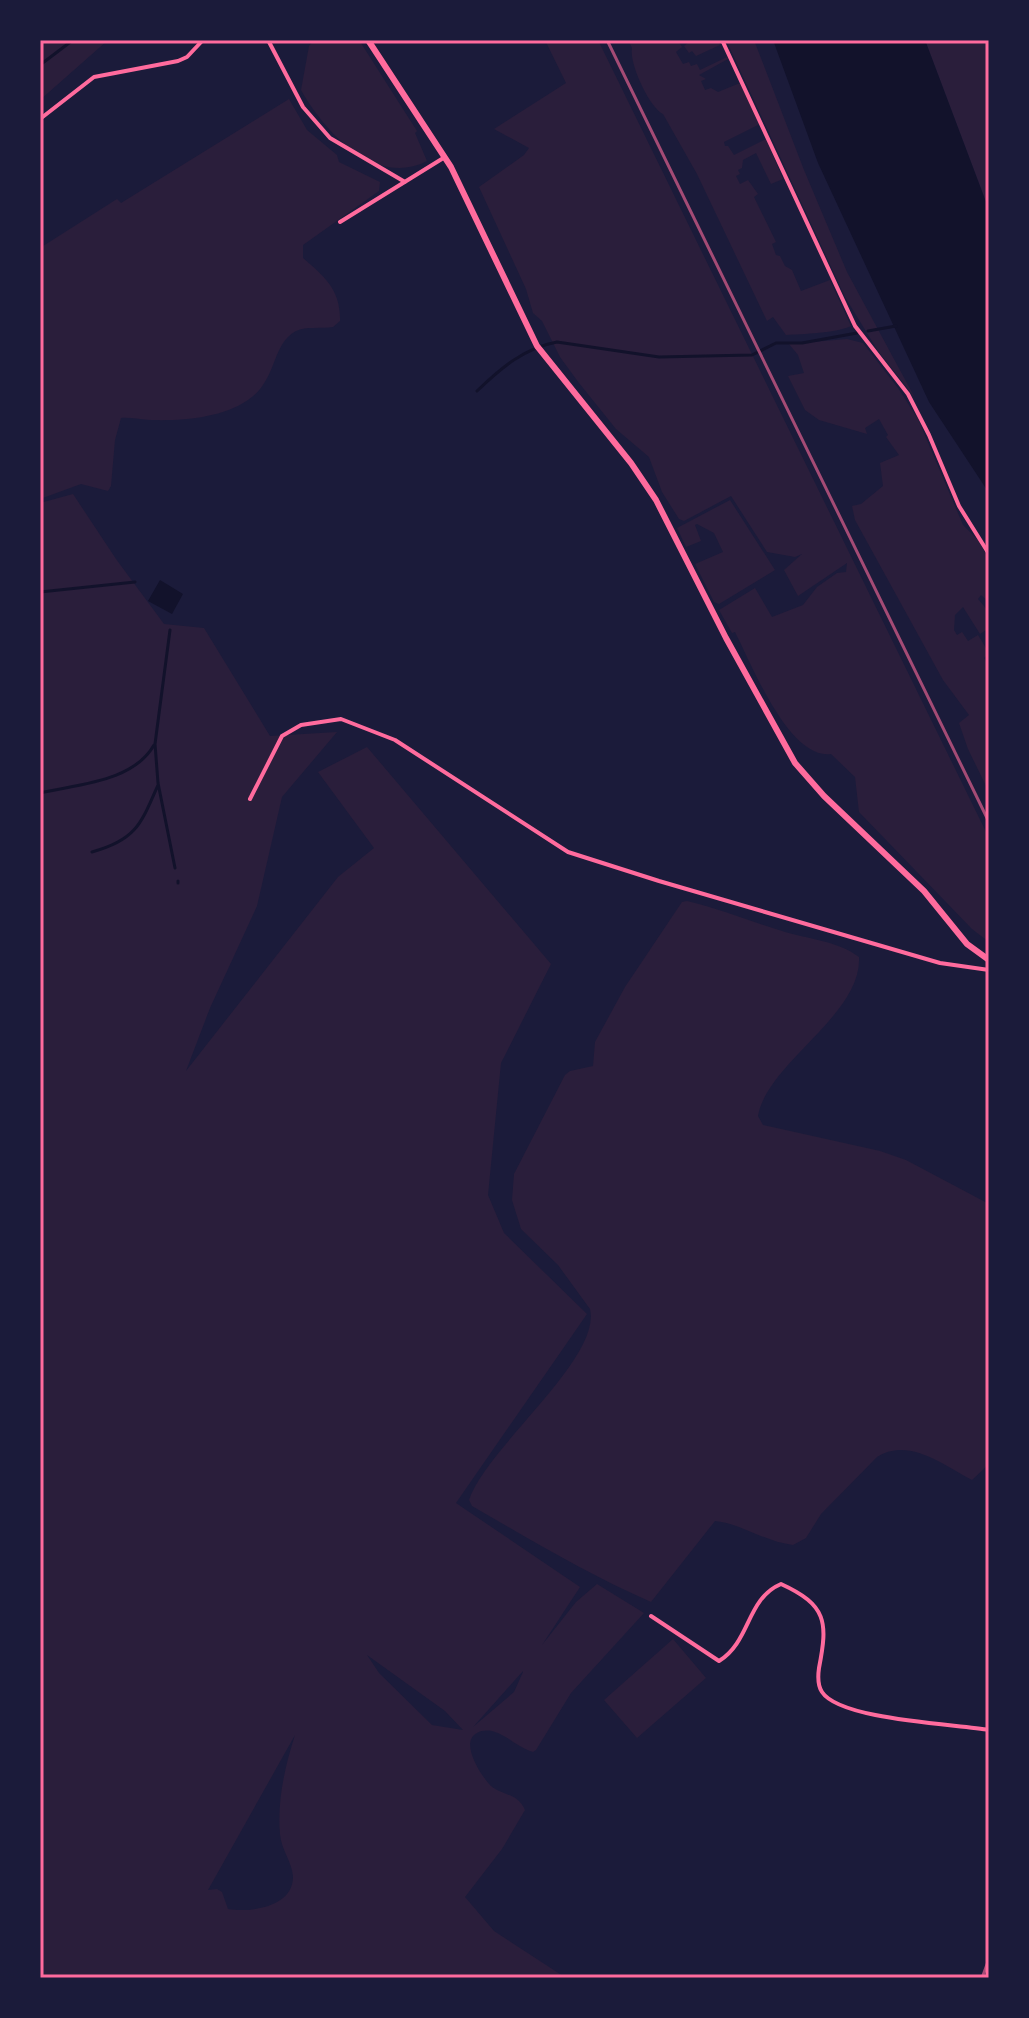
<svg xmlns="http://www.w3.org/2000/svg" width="1029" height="2018" font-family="'Times New Roman',serif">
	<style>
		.green { fill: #2a1e3b; fill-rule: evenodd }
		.water { fill: #12122b }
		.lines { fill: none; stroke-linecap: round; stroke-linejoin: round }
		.stream { stroke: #12122b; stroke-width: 3 }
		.minor { stroke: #ff6b9d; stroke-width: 4 }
		.secondary { stroke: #ff6b9d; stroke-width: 6 }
		.rail { stroke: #a44b75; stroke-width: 3 }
		.neatline { fill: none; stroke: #ff6b9d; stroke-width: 3 }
	</style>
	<rect width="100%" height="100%" fill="#1b1b3a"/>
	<path class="green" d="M49,40h59l-68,60v-55z
		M314,40h45l58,91 -2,2 12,28c-52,27 -103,-30 -126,-71l8,-44z
		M545,40h53l391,798v104l-17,-13 -113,-117 -4,-35 -24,-23c-42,6 -79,-89 -96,-122l-3,1 -13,-23 36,-22 17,29 31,-12 14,-18 20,-14 9,-1 1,-9 -49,33 -14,-26 18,-16 -7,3 -28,-5 -36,-56 -47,25 -5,-2 -17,-27 -13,-35 -33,-28 -37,-46 -19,-26 -18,-36 -9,-8 -7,-24 -47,-102 45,-32 5,-7 -35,-19 72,-46z
		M628,40l50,1 4,6 -6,5 7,12 6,-2 2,4 6,-2 3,6 27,-13 1,2 -29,16 7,4 -5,2 4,9 6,-2 7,4 22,-9 20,41 -36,18 1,4h3l6,9 32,-16 17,40 -12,5 -15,-31 -13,7 -1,8 -4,2 2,4 -4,2 4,8 8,-4 10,14 -4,3 22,45 -4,2 4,11 4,1 5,10 7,4 9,21 29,-11 21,46c-13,7 -50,8 -65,9l-13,-18 -6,4 -70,-147 -34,-60c-14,-7 -34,-51 -31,-66z
		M691,40h27l2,5 -24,11 -4,-5 -3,2 -5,-7z
		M726,40h28l50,130 43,102 68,126 -37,-47 -33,-54z
		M925,40h64v170z
		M289,99l18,31 30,25 2,7 41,20 -1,9 -76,54v13c21,18 38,32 37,63l-7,6c-12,2 -27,-1 -37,4 -25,13 -18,49 -48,69 -26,18 -66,21 -97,20 -10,0 -20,-3 -30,-2l-6,22 -4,46 -3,5 -27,-7 -41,15v-251l77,-49 4,4z
		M847,339l16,4 35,45 20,31 45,106 15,15 11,19v43l-8,-7 -3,4 11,13v16l-9,6 -17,-27 -8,8 -1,15 3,5 5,-3 6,9 10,-6 11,18 -5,5 5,8v126l-21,-43 -9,-26 10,-8 -26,-35 -88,-160 -3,-14 9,-2 22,-18 -3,-23 19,-8 -13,-18 2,-2 -9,-16 -14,9 2,6 -48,-14 -14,-10 -17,-34 16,-3 -6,-18 -9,-11z
		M73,494l43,65 48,65 40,4 66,108 67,-4 -55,65 -25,109 -47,102 -24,63 152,-194 36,-29 -56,-76 49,-25 184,217 -50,99 -13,132 16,38 83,81 -131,189 124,84 -38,58 34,-43 21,-18 47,29 -73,80 -35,57 -3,2c-16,-5 -27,-17 -38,-20 -6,-2 -13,-2 -18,1 -18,9 4,43 14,53 12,10 27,7 34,24l-23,39 -37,48 29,34 72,47h-526v-1475zM367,1655l78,56 18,19 -31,-5 -53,-52zM523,1672l-9,20 -41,35 50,-56zM295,1735c-10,31 -18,66 -15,99 1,15 12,28 13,42 1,31 -43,37 -65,33l-6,-17 -5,-3 -9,1z
		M730,500l45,70 -56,34 -5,-2 -19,-38 28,-12 -9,-19 -17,-9 -2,1 6,16 -15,6 -9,-19z
		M687,901c33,8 63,20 95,30 25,8 56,10 77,26 3,58 -92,106 -101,159l5,9 117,26 26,9 83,44v260l-17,16c-29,-15 -63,-43 -95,-23l-56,57 -15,24 -13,7c-28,-3 -53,-22 -78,-24l-64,81c-62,-27 -120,-62 -179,-96l-3,-6c17,-52 133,-141 121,-191l-32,-44 -37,-36 -9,-29 2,-26 51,-99 5,-4 23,-5 2,-24 30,-55 57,-85z
		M673,1639l33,39 -69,60 -33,-38z"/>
	<path class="water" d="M773,40h152l64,170v283l-60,-91 -111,-239z
		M160,580l23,14 -11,20 -24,-13z"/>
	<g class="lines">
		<path class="stream" d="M40,65l33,-25
			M868,331l28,-5
			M477,391c24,-23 47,-43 80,-49l102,15 93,-2 24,-12h26l55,-10
			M40,592l95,-10
			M170,630l-15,114 3,39 17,85
			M40,793c38,-9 93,-11 114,-48
			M92,852c44,-12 49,-28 66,-67
			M178,881v2"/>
		<path class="minor" d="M268,40l35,67 27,31 75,44
			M722,40l133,286 53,68 21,41 30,71 30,48
			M40,119l54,-42 84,-16 9,-4 16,-17
			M340,222l105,-65
			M250,799l32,-63 19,-11 40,-6 54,21 173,112 91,29 281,82 49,7
			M651,1616l68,45c32,-20 27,-62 62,-77 46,21 47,38 38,84 -1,7 -1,18 3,24 18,28 133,32 167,38"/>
		<path class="secondary" d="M368,40l83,127 86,179 94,117 25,37 70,138 69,125 29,33 100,95 43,53 22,16"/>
		<path class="rail" d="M607,40l382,782
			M982,1978l7,-19"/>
	</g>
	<rect width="1029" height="2018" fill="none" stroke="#1b1b3a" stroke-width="84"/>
	<rect x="42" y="42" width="945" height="1934" class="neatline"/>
</svg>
